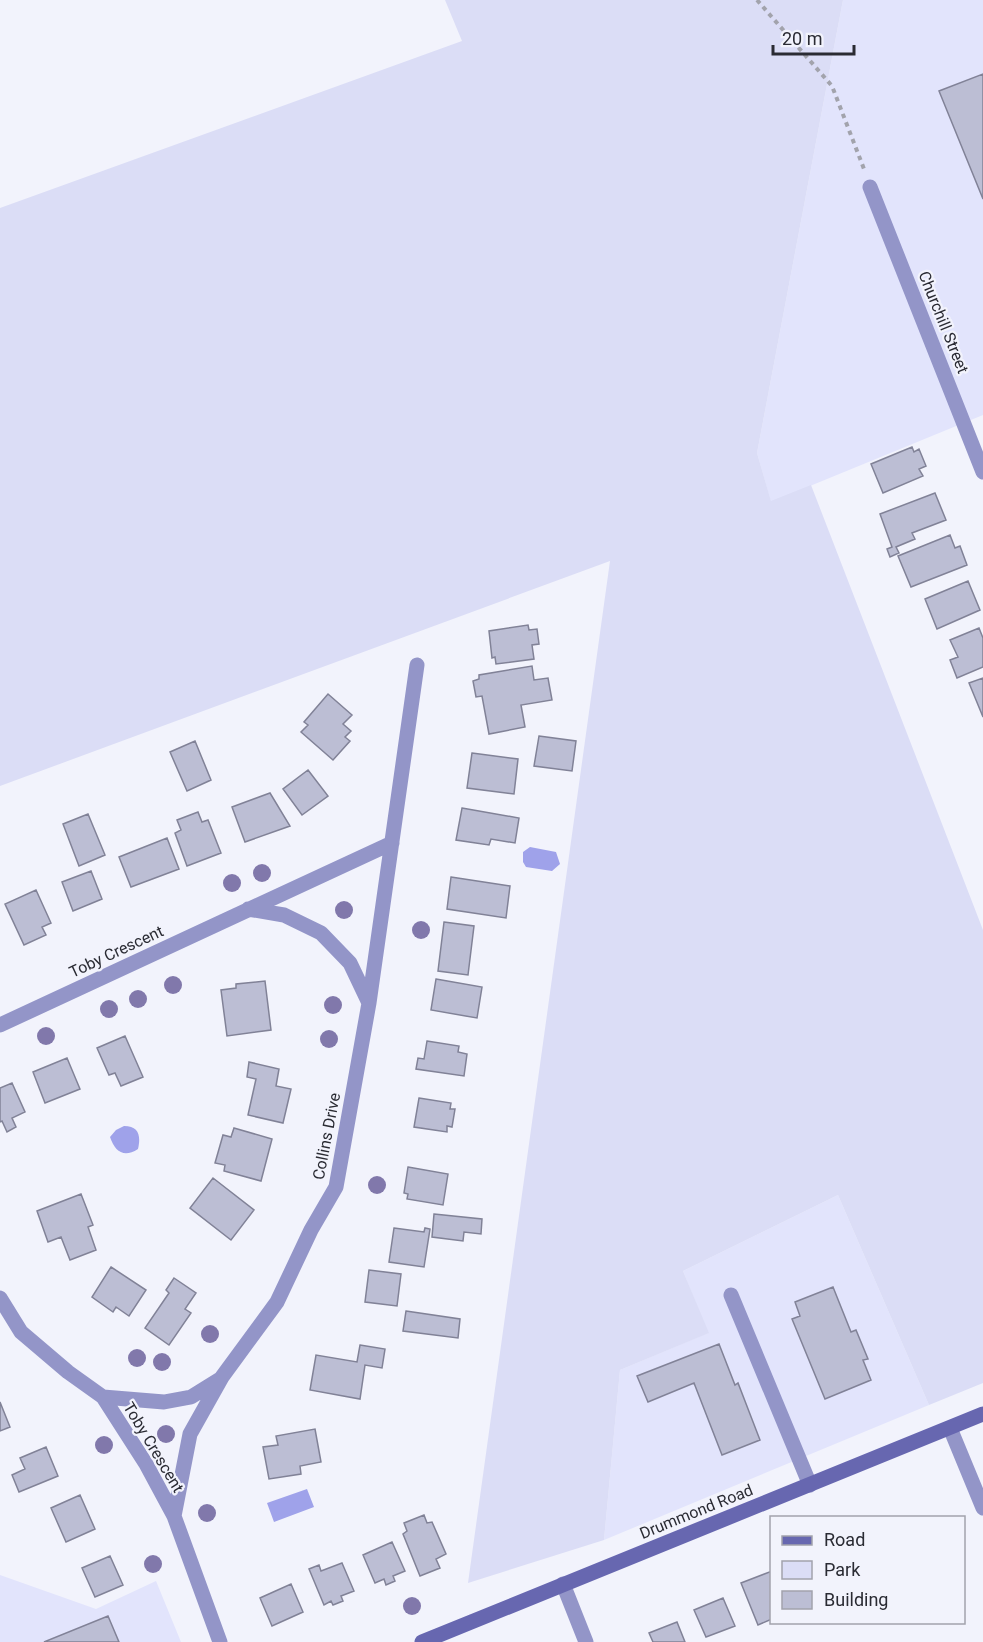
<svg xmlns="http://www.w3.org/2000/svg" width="983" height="1642" font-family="Roboto,sans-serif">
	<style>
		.built { fill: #e2e4fc }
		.green { fill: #dbddf6 }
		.water { fill: #9fa2ea }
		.building { fill: #bcbed4; stroke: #818297; stroke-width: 1.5 }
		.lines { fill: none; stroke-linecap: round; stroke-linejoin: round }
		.path { stroke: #a2a3ac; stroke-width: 4; stroke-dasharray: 4.5 4.5; stroke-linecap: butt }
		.service { stroke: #9395c8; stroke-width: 15 }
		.minor { stroke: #9395c8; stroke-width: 15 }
		.secondary { stroke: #6767b0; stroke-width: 15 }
		.tree { fill: #8178ab }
		.labels { text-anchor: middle; stroke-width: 4.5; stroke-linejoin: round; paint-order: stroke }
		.street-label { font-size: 16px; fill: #2a2b33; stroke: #f2f3fc }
	</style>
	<rect width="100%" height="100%" fill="#f2f3fc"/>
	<path class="built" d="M843,0h140v415l-212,87 -14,-49z
		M838,1195l91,210 -325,135 16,-170 88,-37 -25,-62z
		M0,1575l96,34 60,-28 25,61h-181z"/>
	<path class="green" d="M445,0h398l-86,453 14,48 40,-16 172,445v453l-54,22 -91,-210 -155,76 26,62 -89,37 -16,170 -136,43 142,-1022 -610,225v-578l462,-167z"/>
	<path class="water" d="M530,847l26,5 4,12 -8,7 -26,-4 -3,-5v-10z
		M124,1126c15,0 17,10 14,23 -14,9 -23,3 -28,-12l6,-7z
		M307,1489l7,18 -40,15 -7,-19z"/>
	<path class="building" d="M983,74v125l-44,-108z
		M912,447l2,5 5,-3 7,17 -7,3 4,7 -40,17 -12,-29z
		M935,493l11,27 -34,13 3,6 -19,8 3,6 -9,4 -3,-8 5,-2 -12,-33z
		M950,535l5,13 5,-2 7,19 -56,22 -13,-31z
		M968,581l12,29 -43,19 -12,-30z
		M528,625l1,5 8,-1 2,15 -7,1 2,14 -38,5 -1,-7 -3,1 -3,-27z
		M979,628l4,10v29l-26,11 -7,-18 8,-3 -8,-17z
		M532,666l2,14 14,-2 4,22 -31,5 4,22 -36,7 -7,-38 -6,1 -3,-16 6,-2v-4z
		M983,678v39l-14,-34z
		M328,694l24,21 -9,9 8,7 -6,6 5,4 -17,19 -32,-28 7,-7 -4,-3z
		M539,736l37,5 -4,30 -38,-5z
		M195,741l16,39 -24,11 -17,-39z
		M472,753l46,6 -4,35 -47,-6z
		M308,770l20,26 -26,19 -19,-26z
		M270,793l20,33 -45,16 -13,-35z
		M462,808l57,10 -4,25 -24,-4 -2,6 -33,-5z
		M198,812l4,10 6,-2 13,33 -34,13 -12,-33 6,-3 -4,-10z
		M88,814l17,41 -26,11 -16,-42z
		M167,838l12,31 -48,18 -12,-30z
		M91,871l11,28 -29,12 -11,-29z
		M451,877l59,9 -4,32 -59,-9z
		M36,890l15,33 -9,4 4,8 -22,10 -19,-41z
		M444,922l30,4 -6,49 -30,-4z
		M436,979l46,8 -5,31 -46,-8z
		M265,981l6,49 -44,6 -6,-46 15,-2v-4z
		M125,1036l18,41 -22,9 -6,-13 -6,2 -12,-27z
		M427,1041l32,5 -1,6 9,2 -3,22 -48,-7 2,-11 6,1z
		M67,1058l13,31 -35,14 -12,-31z
		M249,1062l30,7 -3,17 15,3 -8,34 -35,-8 8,-36 -9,-2z
		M12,1083l13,29 -13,6 4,9 -9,5 -5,-11 -2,1v-34z
		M419,1098l32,5 -1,6h5l-3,18 -5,-1v6l-33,-5z
		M234,1128l38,11 -11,42 -37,-10 1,-6 -10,-2 8,-28 8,2z
		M408,1167l40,7 -5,31 -36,-6 1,-5 -4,-1z
		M213,1178l41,32 -23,30 -41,-32z
		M81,1194l12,31 -5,2 8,23 -26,10 -9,-23 -13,5 -11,-31z
		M434,1214l48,5 -1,15 -17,-2 -1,9 -31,-4z
		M394,1228l30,4 1,-4 5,1 -6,38 -35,-5z
		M111,1267l35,23 -17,26 -13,-9 -3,5 -21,-15z
		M369,1270l32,4 -4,32 -32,-4z
		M174,1278l22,15 -11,16 6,4 -22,32 -24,-17 24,-35 -3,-3z
		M833,1287l18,45 5,-2 12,29 -5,1 8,20 -46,19 -33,-80 8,-3 -5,-14z
		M406,1311l54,8 -2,19 -55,-7z
		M719,1344l16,41 3,-2 22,57 -38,15 -28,-72 -46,19 -11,-26z
		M360,1345l25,4 -3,19 -17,-3 -5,34 -50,-9 6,-35 41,7z
		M0,1402l10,25 -10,4z
		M315,1429l6,33 -21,4 1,8 -32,5 -6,-32 15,-2 -2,-9z
		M46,1447l12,29 -39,16 -7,-17 13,-6 -5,-11z
		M80,1495l15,34 -29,13 -15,-34z
		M424,1515l3,8 5,-1 14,32 -10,5 4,9 -20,8 -17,-42 4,-3 -3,-8z
		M392,1542l13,29 -12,5 2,5 -9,4 -2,-6 -9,4 -12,-28z
		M110,1556l13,29 -28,12 -13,-29z
		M342,1563l12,28 -13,5 2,5 -10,4 -2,-4 -7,4 -15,-36 10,-4 2,6z
		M772,1571v48l-14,6 -17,-42z
		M291,1584l12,28 -31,14 -12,-28z
		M723,1598l12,28 -29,11 -12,-27z
		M108,1616l11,26h-75z
		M677,1622l8,20h-32l-4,-9z"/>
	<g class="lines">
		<path class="path" d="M757,0l75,86 32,83"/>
		<path class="service" d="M731,1295l79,190"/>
		<path class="minor" d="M870,187l113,285
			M248,909l36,6 37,18 29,30 19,40
			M0,1025l392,-182
			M0,1298l21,34 47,40 35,25 43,67 28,52 46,126
			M103,1397l61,5 27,-5 29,-18
			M950,1428l33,80
			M174,1516l16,-82 32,-57 55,-75 34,-72 25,-43 33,-184 48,-338
			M563,1584l23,58"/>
		<path class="secondary" d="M422,1642l561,-228"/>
	</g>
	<g class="tree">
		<circle cx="262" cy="873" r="9"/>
		<circle cx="232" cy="883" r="9"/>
		<circle cx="344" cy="910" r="9"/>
		<circle cx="421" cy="930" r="9"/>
		<circle cx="173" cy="985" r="9"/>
		<circle cx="138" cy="999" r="9"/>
		<circle cx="333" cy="1005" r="9"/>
		<circle cx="109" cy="1009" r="9"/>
		<circle cx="46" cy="1036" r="9"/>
		<circle cx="329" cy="1039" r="9"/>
		<circle cx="377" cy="1185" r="9"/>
		<circle cx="210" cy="1334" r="9"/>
		<circle cx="137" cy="1358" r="9"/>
		<circle cx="162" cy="1362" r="9"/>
		<circle cx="166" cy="1434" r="9"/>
		<circle cx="104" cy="1445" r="9"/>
		<circle cx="207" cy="1513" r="9"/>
		<circle cx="153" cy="1564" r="9"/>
		<circle cx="412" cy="1606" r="9"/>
	</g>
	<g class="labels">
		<g class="street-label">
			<text transform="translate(944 322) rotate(68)" y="6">Churchill Street</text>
			<text transform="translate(116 951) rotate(-25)" y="6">Toby Crescent</text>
			<text transform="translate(326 1136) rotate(-79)" y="6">Collins Drive</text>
			<text transform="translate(154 1447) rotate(59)" y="6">Toby Crescent</text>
			<text transform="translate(696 1511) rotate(-22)" y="6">Drummond Road</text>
		</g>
	</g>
	<rect x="770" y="1516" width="195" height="108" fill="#f2f3fc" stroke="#a2a3ac" stroke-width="1.5"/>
	<rect x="782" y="1536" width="30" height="9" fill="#6767b0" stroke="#a2a3ac" stroke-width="1.5"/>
	<text x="824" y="1546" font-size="18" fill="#2a2b33">Road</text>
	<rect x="782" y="1561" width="30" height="18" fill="#dbddf6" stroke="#a2a3ac" stroke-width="1.5"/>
	<text x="824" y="1576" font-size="18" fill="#2a2b33">Park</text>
	<rect x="782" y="1591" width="30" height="18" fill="#bcbed4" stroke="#a2a3ac" stroke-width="1.5"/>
	<text x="824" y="1606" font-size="18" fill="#2a2b33">Building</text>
	<path d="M773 45v9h81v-9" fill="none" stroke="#2a2b33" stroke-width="3"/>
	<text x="782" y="45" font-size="18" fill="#2a2b33" stroke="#f2f3fc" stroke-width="4.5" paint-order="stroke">20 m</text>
</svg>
